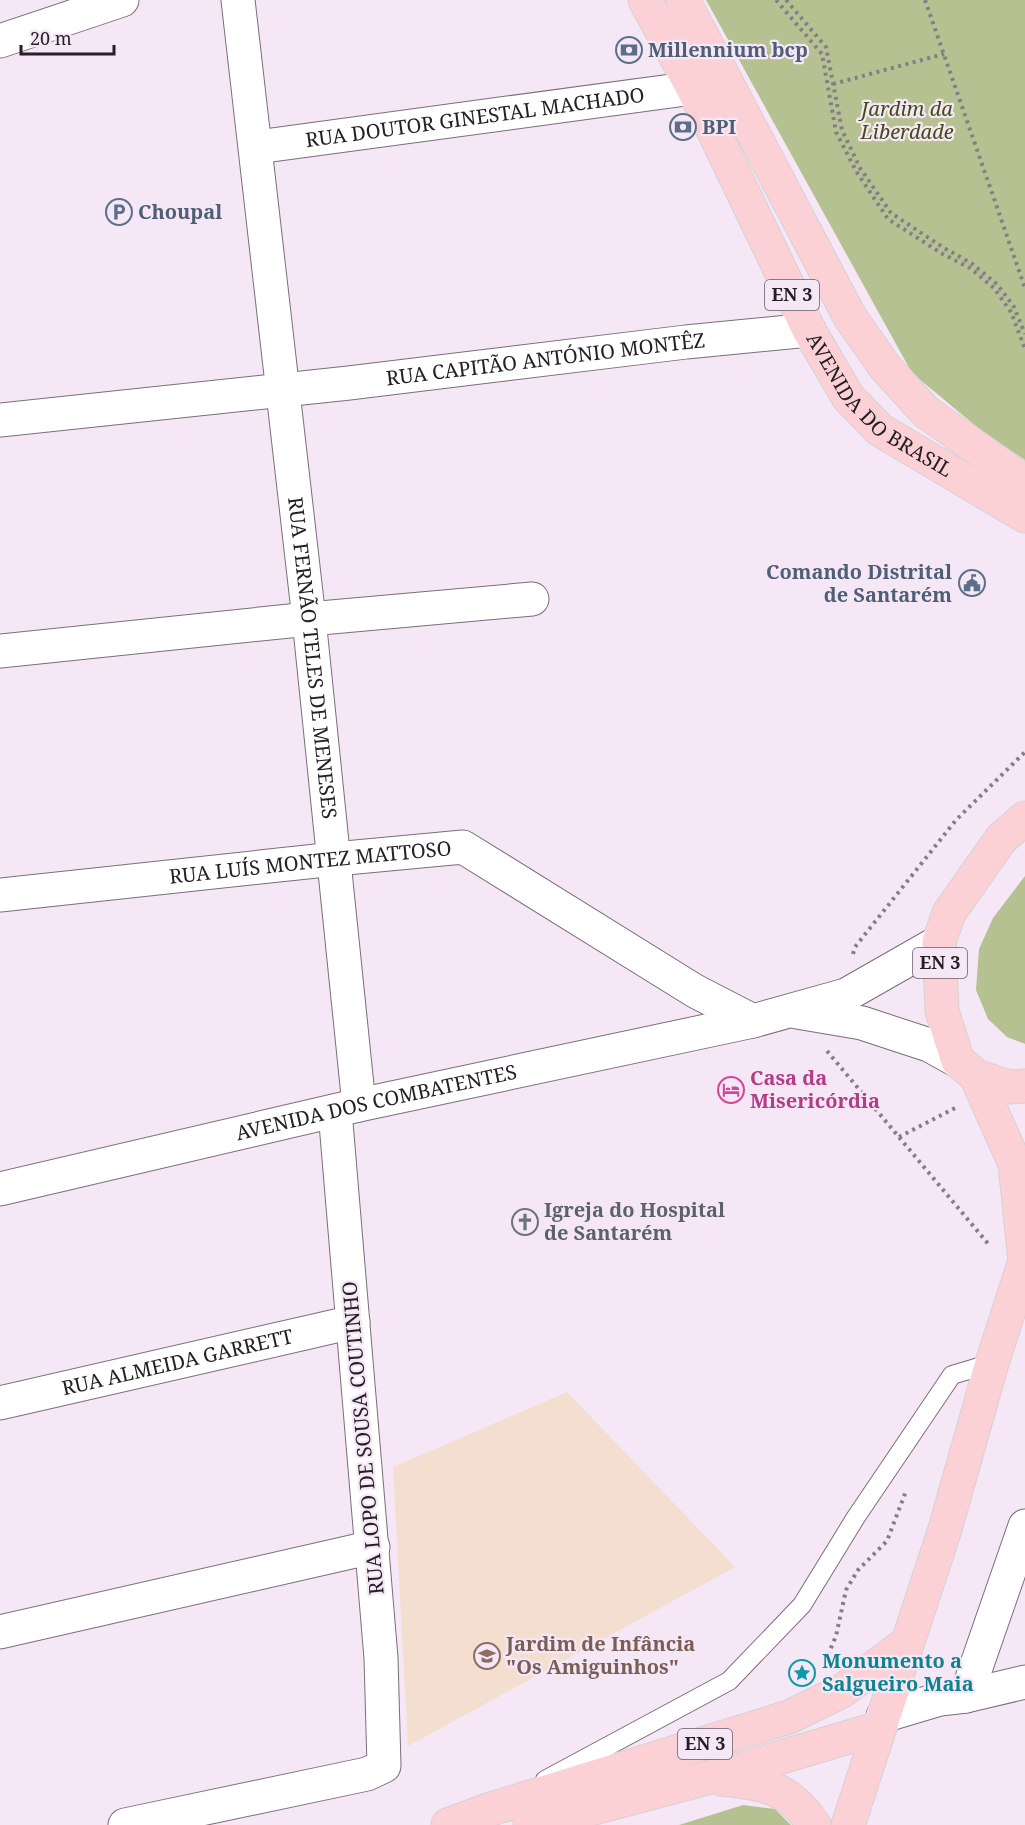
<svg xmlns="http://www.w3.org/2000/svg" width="1025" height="1825" font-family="'Noto Serif',serif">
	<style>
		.education { fill: #f3ded0 }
		.green { fill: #b6c192 }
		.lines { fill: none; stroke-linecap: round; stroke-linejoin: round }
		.lane-casing { stroke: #7a6e7b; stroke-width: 20 }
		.street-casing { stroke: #7a6e7b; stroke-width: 35 }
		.primary-casing { stroke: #d3d2d3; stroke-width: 35 }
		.path { stroke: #867d87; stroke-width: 4; stroke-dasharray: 3 4.5; stroke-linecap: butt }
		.lane { stroke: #fff; stroke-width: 18 }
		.street { stroke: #fff; stroke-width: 33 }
		.primary { stroke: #fcd1d5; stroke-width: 33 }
		.labels { text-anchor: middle; stroke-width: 4.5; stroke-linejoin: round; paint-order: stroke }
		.shield { fill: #f5e7f6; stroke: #635c64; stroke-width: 1.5 }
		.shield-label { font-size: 18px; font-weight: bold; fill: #252025 }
		.service-label { font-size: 20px; font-weight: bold; fill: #4e5e75; stroke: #f5e7f6; text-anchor: start }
		.park-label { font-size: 20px; font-style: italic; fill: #434d17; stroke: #f5e7f6 }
		.street-label { font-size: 20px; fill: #252025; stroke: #f5e7f6 }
		.hotel-label { font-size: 20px; font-weight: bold; fill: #b23c85; stroke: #f5e7f6; text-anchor: start }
		.worship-label { font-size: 20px; font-weight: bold; fill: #5b616d; stroke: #f5e7f6; text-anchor: start }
		.education-label { font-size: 20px; font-weight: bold; fill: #785e54; stroke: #f5e7f6; text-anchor: start }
		.culture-label { font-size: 20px; font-weight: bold; fill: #0d838f; stroke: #f5e7f6; text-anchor: start }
	</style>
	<rect width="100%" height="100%" fill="#f5e7f6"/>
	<path class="education" d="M567,1392l168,175 -327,179 -15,-279z"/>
	<path class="green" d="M706,0h319v460l-42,-28 -71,-59z
		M1025,876v168l-18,-7 -19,-18 -12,-29 3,-41 14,-31z
		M743,1805l32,4 16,16h-112z"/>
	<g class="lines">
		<defs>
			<path id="lane" d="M545,1780l184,-99 73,-76 54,-88 96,-142 40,-12"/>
			<g id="street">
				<path id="s1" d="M238,0l71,619 50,486"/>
				<path d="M0,41l122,-41"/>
				<path id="s2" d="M257,147l436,-59"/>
				<path id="s3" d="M0,420l349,-37 337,-41 123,-12"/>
				<path d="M0,651l309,-32 223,-20"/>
				<path id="s4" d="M0,895l335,-36 128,-12 232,144 58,30"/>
				<path d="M797,1012l65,11 67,22 29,16"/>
				<path id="s5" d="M0,1189l359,-84 394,-84 93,-26 93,-53"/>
				<path id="s6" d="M0,1403l353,-81"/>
				<path d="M0,1632l373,-85"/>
				<path d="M966,1696l59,-170"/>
				<path d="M883,1716l57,-17 26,-3 59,-14"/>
				<path d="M125,1825l242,-51 17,-8 -3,-108 -46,-547"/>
			</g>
			<g id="primary">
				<path id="s7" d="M645,0l48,88 116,242 39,67 32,33 145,86"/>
				<path d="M683,0l167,317 35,50 41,45 99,70"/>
				<path d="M1025,818l-24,21 -52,74 -10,29 3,69 16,50 18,15 33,11 16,-1"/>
				<path d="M976,1076l39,88 10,97"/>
				<path d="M722,1779c43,5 67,8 92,46"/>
				<path d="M448,1825l40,-15 301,-93 53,-26 65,-48"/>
				<path d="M530,1825l218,-58 131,-39"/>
				<path d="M848,1825l97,-296 47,-166 33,-102"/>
			</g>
		</defs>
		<use href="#lane" class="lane-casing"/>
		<use href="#street" class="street-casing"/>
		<use href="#primary" class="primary-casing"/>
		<path class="path" d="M776,0l46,54 14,78 20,39 32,48 53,34 29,15 24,20 17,24 14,37
			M786,0l40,47 16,83 18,38 31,45 53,35 27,15 26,21 17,23 11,27
			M925,0l100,288
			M833,84l111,-30
			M853,954l2,-7 101,-127 69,-68
			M827,1051l163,195
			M899,1137l58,-30
			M825,1662l11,-26 10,-46 12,-20 29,-29 19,-50"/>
		<use href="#lane" class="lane"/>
		<use href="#street" class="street"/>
		<use href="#primary" class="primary"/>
	</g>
	<defs>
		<symbol id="bank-ring" viewBox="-11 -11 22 22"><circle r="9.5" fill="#f5e7f6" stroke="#5c6f8a" stroke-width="1.5"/><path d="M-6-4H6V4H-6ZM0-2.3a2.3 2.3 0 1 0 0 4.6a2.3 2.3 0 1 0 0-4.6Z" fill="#5c6f8a"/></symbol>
		<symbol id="parking-ring" viewBox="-11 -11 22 22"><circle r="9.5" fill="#f5e7f6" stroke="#5c6f8a" stroke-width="1.5"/><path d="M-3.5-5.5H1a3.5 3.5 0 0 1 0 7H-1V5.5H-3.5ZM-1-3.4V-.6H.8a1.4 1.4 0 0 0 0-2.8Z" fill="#5c6f8a"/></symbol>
		<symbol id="civic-ring" viewBox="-11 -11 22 22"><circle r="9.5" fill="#f5e7f6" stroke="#5c6f8a" stroke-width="1.5"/><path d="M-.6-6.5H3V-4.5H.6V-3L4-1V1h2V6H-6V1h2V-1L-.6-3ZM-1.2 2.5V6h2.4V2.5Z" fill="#5c6f8a"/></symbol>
		<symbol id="hotel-ring" viewBox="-11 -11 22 22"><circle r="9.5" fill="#f5e7f6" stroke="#d1479c" stroke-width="1.5"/><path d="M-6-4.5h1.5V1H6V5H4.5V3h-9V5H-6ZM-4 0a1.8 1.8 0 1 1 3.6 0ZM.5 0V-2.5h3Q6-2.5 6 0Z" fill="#d1479c"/></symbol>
		<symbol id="church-ring" viewBox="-11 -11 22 22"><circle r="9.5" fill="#f5e7f6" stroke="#6b7280" stroke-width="1.5"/><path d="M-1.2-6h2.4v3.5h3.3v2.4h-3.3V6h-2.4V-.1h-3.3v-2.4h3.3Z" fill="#6b7280"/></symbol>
		<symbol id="school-ring" viewBox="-11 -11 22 22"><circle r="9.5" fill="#f5e7f6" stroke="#8d6e63" stroke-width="1.5"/><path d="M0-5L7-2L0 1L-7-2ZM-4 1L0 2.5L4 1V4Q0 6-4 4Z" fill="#8d6e63"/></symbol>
		<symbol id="sight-ring" viewBox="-11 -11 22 22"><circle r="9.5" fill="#f5e7f6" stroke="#0f9aa8" stroke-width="1.5"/><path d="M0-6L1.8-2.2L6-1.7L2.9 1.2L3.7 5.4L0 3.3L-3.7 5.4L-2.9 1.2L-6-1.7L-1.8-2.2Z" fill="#0f9aa8"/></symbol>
	</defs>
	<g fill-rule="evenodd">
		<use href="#bank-ring" x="614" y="35" width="30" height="30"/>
		<use href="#bank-ring" x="668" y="112" width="30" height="30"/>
		<use href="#parking-ring" x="104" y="197" width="30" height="30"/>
		<use href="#civic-ring" x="957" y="568" width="30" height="30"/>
		<use href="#hotel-ring" x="716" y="1075" width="30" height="30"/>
		<use href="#church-ring" x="510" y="1207" width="30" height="30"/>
		<use href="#school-ring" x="472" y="1641" width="30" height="30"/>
		<use href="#sight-ring" x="787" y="1658" width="30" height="30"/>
	</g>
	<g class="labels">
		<g class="shield">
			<rect x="765" y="280" width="54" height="30" rx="4.5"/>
			<rect x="913" y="948" width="54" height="30" rx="4.5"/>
			<rect x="678" y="1729" width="54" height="30" rx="4.5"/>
		</g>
		<g class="shield-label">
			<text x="792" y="301">EN 3</text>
			<text x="940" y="969">EN 3</text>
			<text x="705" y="1750">EN 3</text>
		</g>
		<g class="service-label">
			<text x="648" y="57">Millennium bcp</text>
			<text x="702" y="134">BPI</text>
			<text x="138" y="219">Choupal</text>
			<text x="952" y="579" text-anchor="end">Comando Distrital<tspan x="952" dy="23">de Santarém</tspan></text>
		</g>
		<g class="park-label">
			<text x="907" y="116">Jardim da<tspan x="907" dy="23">Liberdade</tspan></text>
		</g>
		<g class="street-label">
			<text dy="7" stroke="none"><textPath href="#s2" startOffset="220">RUA DOUTOR GINESTAL MACHADO</textPath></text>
			<text dy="7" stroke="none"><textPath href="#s3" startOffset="549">RUA CAPITÃO ANTÓNIO MONTÊZ</textPath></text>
			<text dy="7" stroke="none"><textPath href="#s7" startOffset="474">AVENIDA DO BRASIL</textPath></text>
			<text dy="7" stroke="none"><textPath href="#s1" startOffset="662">RUA FERNÃO TELES DE MENESES</textPath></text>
			<text dy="7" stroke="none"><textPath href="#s4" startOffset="312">RUA LUÍS MONTEZ MATTOSO</textPath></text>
			<text dy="7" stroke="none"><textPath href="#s5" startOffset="386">AVENIDA DOS COMBATENTES</textPath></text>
			<text dy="7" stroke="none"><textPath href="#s6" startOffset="182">RUA ALMEIDA GARRETT</textPath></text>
			<text transform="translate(363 1438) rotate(-95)" y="7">RUA LOPO DE SOUSA COUTINHO</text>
		</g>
		<g class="hotel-label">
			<text x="750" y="1085">Casa da<tspan x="750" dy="23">Misericórdia</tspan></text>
		</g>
		<g class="worship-label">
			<text x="544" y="1217">Igreja do Hospital<tspan x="544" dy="23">de Santarém</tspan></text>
		</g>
		<g class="education-label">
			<text x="506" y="1651">Jardim de Infância<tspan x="506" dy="23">"Os Amiguinhos"</tspan></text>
		</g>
		<g class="culture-label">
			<text x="822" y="1668">Monumento a<tspan x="822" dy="23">Salgueiro Maia</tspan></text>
		</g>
	</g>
	<path d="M21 45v9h93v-9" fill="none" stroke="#252025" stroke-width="3"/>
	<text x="30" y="45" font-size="18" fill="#252025" stroke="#f5e7f6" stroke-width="4.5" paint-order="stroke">20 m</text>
</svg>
